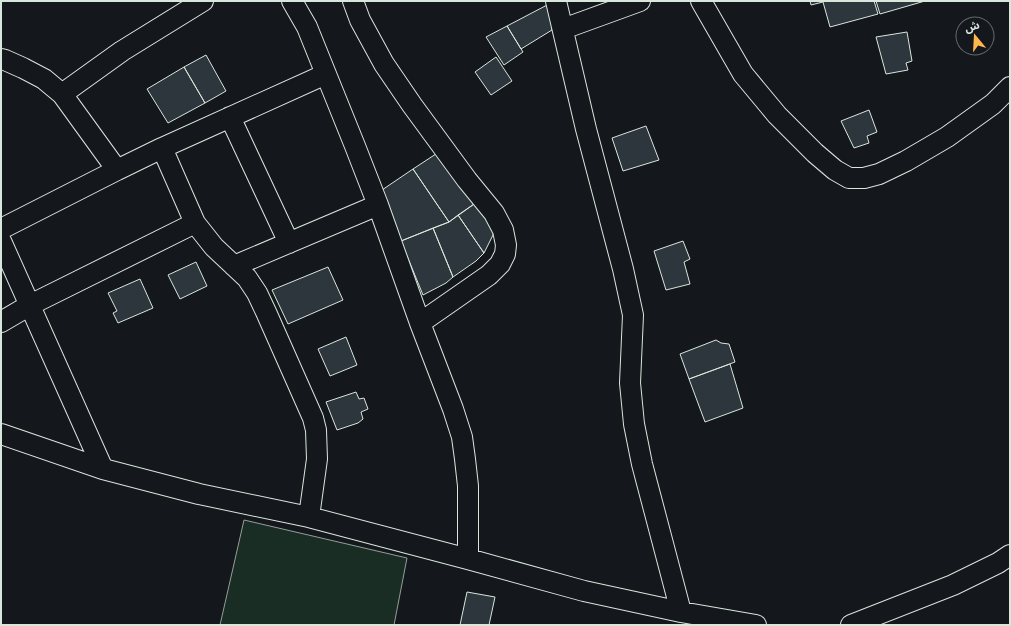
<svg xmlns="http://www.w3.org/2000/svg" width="1011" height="626" font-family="Signika,'Noto Sans Arabic',sans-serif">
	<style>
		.pitch { fill: #1a2d24; stroke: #939e99 }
		.building { fill: #2c363c; stroke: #d8e6dc }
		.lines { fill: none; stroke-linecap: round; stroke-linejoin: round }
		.minor-casing { stroke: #d8e6dc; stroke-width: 22 }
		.minor { stroke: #14181c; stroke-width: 20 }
	</style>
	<rect width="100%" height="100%" fill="#14181c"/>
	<path class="pitch" d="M244,520l163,38 -13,67h-174z"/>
	<path class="building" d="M810,1h64l4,13 -48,13 -7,-25 -12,3z
		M876,1h49l-45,13z
		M549,4l3,26 -31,19 -14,-23z
		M507,26l16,26 -19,13 -18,-28z
		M907,32l5,29 -6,2 2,7 -22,4 -10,-37z
		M206,55l20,36 -21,12 -21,-36z
		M496,57l16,24 -21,14 -16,-23z
		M184,67l21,36 -37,20 -21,-34z
		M869,110l8,22 -10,4 2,7 -15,5 -13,-27z
		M646,126l13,34 -36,11 -11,-33z
		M442,150l35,52 -28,20 -36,-53z
		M413,169l36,53 -48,19 -19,-51z
		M477,202l17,24 -1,9 -9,18 -26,-38z
		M458,215l26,38 -8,8 -23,16 -20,-49 16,-6z
		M433,228l20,49 -7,6 -23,12 -22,-54z
		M683,241l7,18 -6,3 6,22 -24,6 -12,-39z
		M196,262l11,24 -27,13 -12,-24z
		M328,267l15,33 -55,24 -16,-34z
		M140,279l13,29 -35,15 -5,-10 4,-2 -9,-18z
		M346,337l11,28 -27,11 -12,-27z
		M716,340l5,3 8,1 6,18 -46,17 -9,-25z
		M730,364l13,44 -38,14 -16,-43z
		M356,392l3,7 5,-1 4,11 -7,3 2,7 -5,4 -21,7 -11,-28z
		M467,592l28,5 -6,28h-29z"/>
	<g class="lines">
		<defs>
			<path id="minor" d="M292,1l15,26 48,119 23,59 42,118 33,86 9,28 3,22 3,27v73
				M353,1l7,19 24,44 28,41 55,75 27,33 9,17 3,15 -1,9 -5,10 -11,11 -69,48
				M556,1l30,128 37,140 10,46 -3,68 4,41 8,40 39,148
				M701,1l42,73 34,41 38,38 20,17 14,8h15l15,-4 27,-13 41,-24 46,-33 17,-17
				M563,29l77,-28
				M1,59l4,1 18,8 21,11 18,15 55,76 45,-22 33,75 19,24 33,31 10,15 9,19 47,106 3,12 1,29 -8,58
				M62,94l60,-43 81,-50
				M230,117l59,126
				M162,148l164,-74
				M1,229l116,-59
				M1,241l102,228
				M234,266l144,-61
				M1,322l29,-17 165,-82
				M1,434l102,35 96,25 110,23 159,42 116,32 97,21 75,13
				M851,625l102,-40 45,-22 12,-8"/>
		</defs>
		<use href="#minor" class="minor-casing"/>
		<use href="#minor" class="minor"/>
	</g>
	<rect width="1011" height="626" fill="none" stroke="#d8e6dc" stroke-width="4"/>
	<g transform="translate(975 36) rotate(342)"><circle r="19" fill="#14181c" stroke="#626a69"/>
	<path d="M0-3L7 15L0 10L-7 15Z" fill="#ffb74d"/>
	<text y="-6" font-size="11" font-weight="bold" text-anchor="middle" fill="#d8e6dc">ش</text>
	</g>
</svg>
